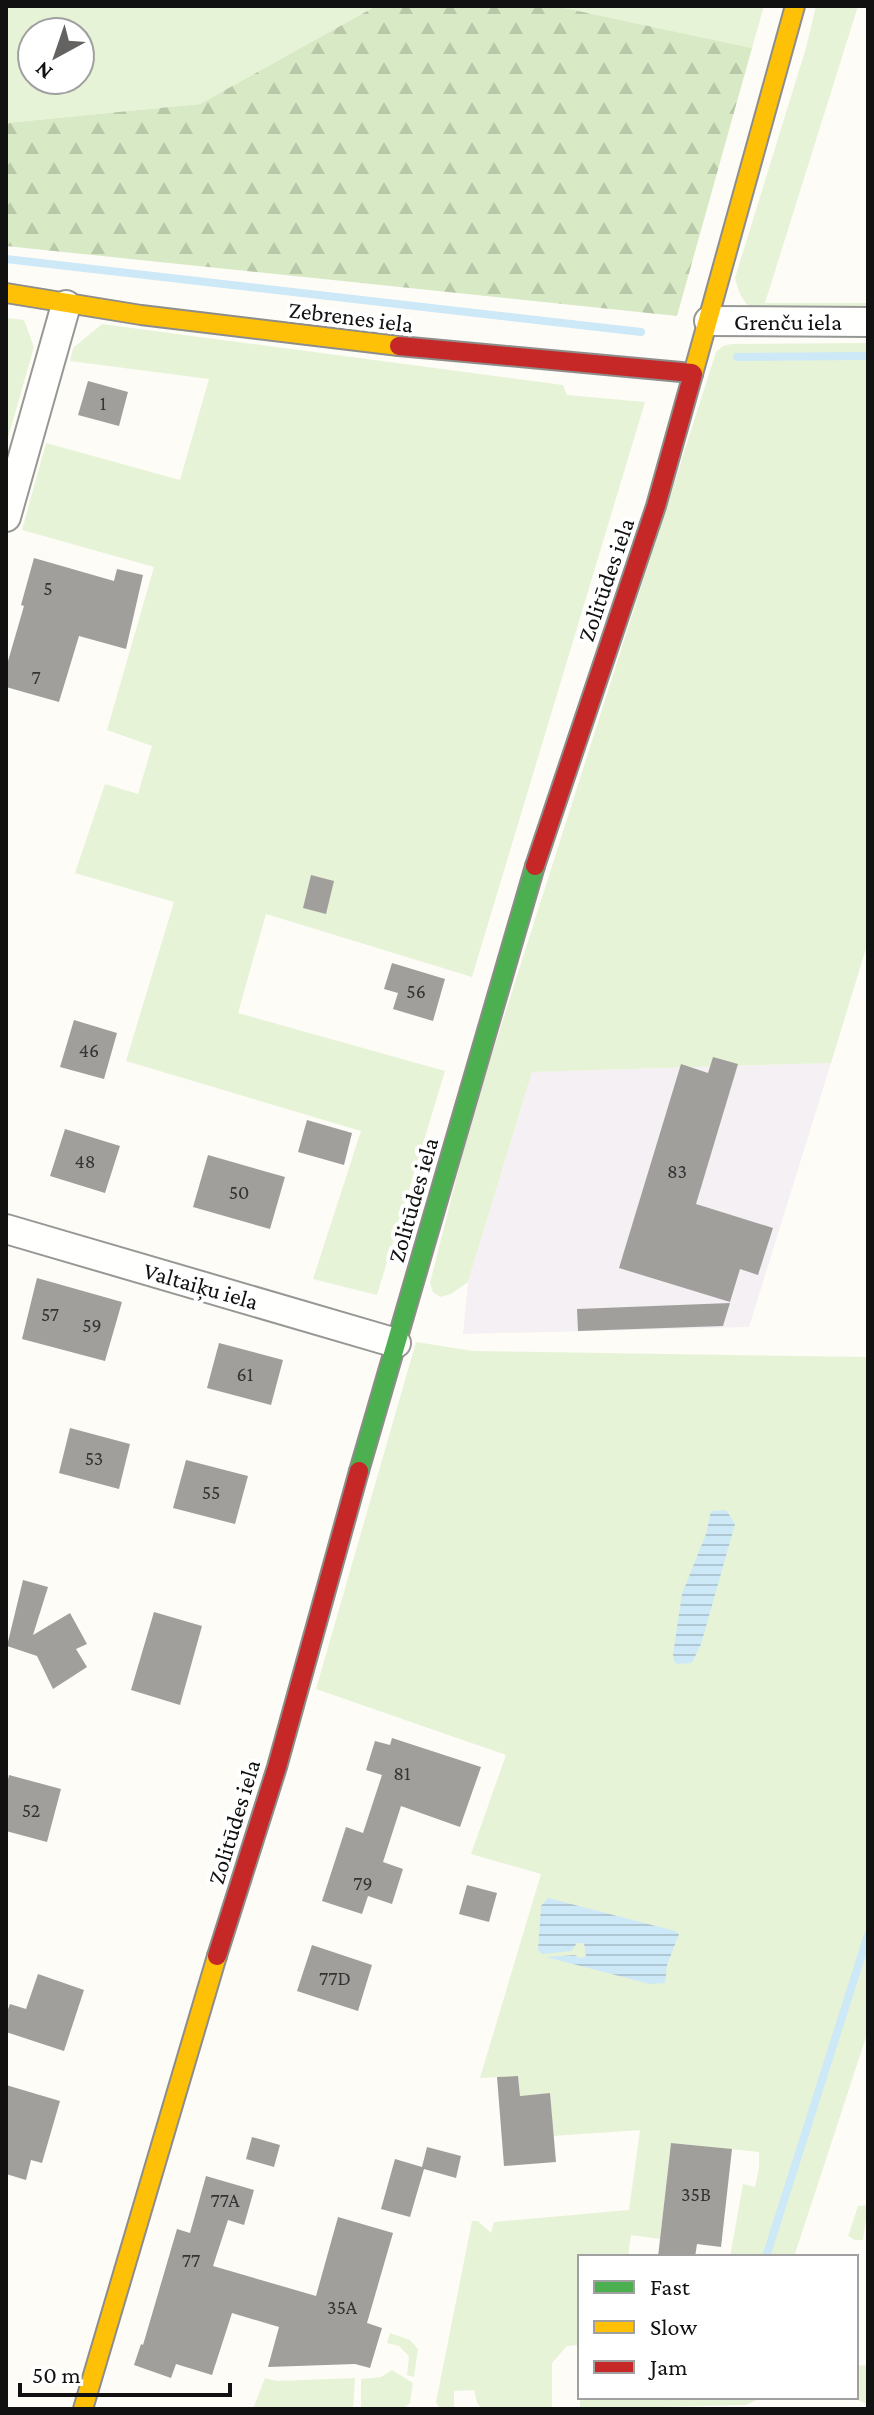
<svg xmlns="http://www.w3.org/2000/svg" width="874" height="2415" font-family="'Crimson Pro',serif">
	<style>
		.industrial { fill: #f5f0f3 }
		.grass { fill: #e7f3d7; fill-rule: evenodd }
		.forest { fill: url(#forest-firs) }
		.water { fill: url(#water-rules) }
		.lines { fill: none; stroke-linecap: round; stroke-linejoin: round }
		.stream { stroke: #cde8f7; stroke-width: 8 }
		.building { fill: #a19f9c }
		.street-casing { stroke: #979795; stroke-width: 32 }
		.fast-casing { stroke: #8e8d8b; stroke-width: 22 }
		.slow-casing { stroke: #8e8d8b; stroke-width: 22 }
		.jam-casing { stroke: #8e8d8b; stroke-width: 22 }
		.street { stroke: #fffffe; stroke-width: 28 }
		.fast { stroke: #4caf50; stroke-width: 18 }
		.slow { stroke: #ffc107; stroke-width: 18 }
		.jam { stroke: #c62828; stroke-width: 18 }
		.labels { text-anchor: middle; stroke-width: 8; stroke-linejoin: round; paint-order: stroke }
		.number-label { font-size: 20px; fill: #353434 }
		.street-label { font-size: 24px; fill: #111; stroke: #fff }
	</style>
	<defs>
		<pattern id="forest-firs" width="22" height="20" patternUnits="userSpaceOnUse" patternTransform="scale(2)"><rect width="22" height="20" fill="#d8eac5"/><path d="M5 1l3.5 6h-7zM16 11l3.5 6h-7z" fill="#b8c8a8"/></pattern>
		<pattern id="water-rules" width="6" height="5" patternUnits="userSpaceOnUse" patternTransform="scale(2)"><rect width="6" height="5" fill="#cde8f7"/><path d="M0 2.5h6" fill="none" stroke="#afc6d3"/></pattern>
	</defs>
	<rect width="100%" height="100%" fill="#fdfcf7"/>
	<path class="industrial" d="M831,1063l-82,264 -286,7 5,-52 64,-210z"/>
	<path class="grass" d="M6,6h370l-176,98 -194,19zM32,32h48v48h-48z
		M555,6h209l-12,42z
		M816,6h42l-93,297h103v8l-115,-2c-12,-8 -14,-17 -18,-31l71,-230z
		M6,318l18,2 10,27 -28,98z
		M102,324l461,61 4,10 78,7 -173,575 -206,-63 -28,99 207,58 -68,224 -64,-16 48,-148 -235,-70 48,-159 -99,-29 30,-89 33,10 14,-48 -45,-16 47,-163 -132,-37 24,-87 134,37 29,-101 -139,-18 3,-13z
		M868,343v599l-37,121 -299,9 -64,210 -17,12 -11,3 -7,-5 -3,-9 41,-163 245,-768 7,-6 8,-2z
		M416,1342l57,9 395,6v674l-74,226h-64l13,-73 12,3 4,-19v-16l-88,-9 -11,96 -29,-4 -3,22h-48v88l-13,1 -15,17v46h-70l-5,-6 -3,-13 -20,1v18h-14l-4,-7 36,-181h6l13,12 3,-11 135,-12 11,-80 -87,6 -3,-43 -30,3 -2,-20 -38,2 61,-204 -70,-20 35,-99 -190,-66zM711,1512l-10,132 -9,19 14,-129z
		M868,2205l-5,35h-8l-7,-4 10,-30z
		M390,2333l20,7 8,9 -4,28 -7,-2 2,-19 -10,-10 -12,-3z
		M868,2365v39h-1l-16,-7h5v-31z
		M392,2370l21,13 -3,20 -7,6h-42v-30l20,-2z
		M265,2378l12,3 78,-3 -2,31h-100z
		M580,2396v1h183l-17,8 -166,4z"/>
	<path class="forest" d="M376,6h179l197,42 -75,268 -671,-70v-123l194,-19z"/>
	<path class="water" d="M726,1510l9,14 -34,120 -9,19 -15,1 -3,-3 -1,-7 9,-60 24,-60 5,-23z
		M548,1898l127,33 4,3 -12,31 -2,18 -15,1 -104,-27 29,-2 4,3 7,-1 -2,-14h-7l-6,8 -29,3 -4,-4 3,-44z"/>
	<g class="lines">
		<path class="stream" d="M6,259l635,73
			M737,357l131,-1
			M766,2257l102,-322"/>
	</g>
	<path class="building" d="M88,381l40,11 -9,34 -41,-11z
		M34,558l80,23 3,-12 26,6 -17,74 -47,-13 -20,66 -53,-15v-19l18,-62 -3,-1z
		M311,875l23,6 -8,33 -23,-6z
		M392,963l53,16 -12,42 -40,-12 5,-16 -14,-4z
		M74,1020l43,13 -13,46 -44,-12z
		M713,1057l25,7 -42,140 77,24 -15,47 -18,-6 -10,33 -111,-34 62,-204 27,9z
		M307,1120l45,13 -8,32 -46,-13z
		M65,1129l55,17 -15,47 -55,-17z
		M208,1155l77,22 -15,52 -77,-22z
		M37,1278l85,24 -17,59 -83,-22z
		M730,1303l-7,23 -145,5 -1,-22z
		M219,1343l64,17 -12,45 -64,-17z
		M70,1428l60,16 -11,45 -60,-16z
		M186,1460l62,16 -13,48 -62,-16z
		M23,1580l25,7 -15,48 37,-22 17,31 -11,5 11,18 -34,22 -16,-33 -30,-10z
		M154,1612l48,14 -22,79 -49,-15z
		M392,1738l89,29 -21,60 -59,-21 -18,56 20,7 -11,35 -24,-8 -6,18 -40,-13 24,-74 17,6 19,-58 -16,-5 9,-29 15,4z
		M9,1775l52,14 -14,53 -41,-11v-43z
		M467,1885l30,8 -8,29 -30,-8z
		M312,1945l60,20 -14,46 -61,-20z
		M38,1974l46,16 -20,61 -58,-19v-17l4,-11 16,5z
		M518,2076l2,20 30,-3 6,69 -52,4 -7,-89z
		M6,2085l54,16 -18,62 -11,-3 -5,20 -20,-6z
		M252,2137l28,8 -6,22 -28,-8z
		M671,2143l61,6 -11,98 -24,-3 -2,13h-37z
		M427,2147l34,9 -5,22 -32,-9 -14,48 -29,-8 14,-50 27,8z
		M206,2176l48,14 -10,35 -16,-5 -15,46 103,30 22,-79 55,16 -26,90 15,5 -12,40 -15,-4 -87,3 11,-40 -47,-14 -20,62 -36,-11 -5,14 -37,-13 7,-21 2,1 34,-116 13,4z"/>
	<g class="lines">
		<defs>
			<path id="street" d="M709,321l159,1
				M6,517l60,-212
				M6,1229l390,114"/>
			<path id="fast" d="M359,1471l176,-605"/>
			<path id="slow" d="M6,293l135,22 258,31
				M693,374l102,-368
				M83,2409l134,-453"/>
			<path id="jam" d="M399,346l293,27
				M535,866l121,-360 37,-132
				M217,1956l60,-189 82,-296"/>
		</defs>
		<use href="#street" class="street-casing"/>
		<use href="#fast" class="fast-casing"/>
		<use href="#slow" class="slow-casing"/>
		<use href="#jam" class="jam-casing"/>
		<use href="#street" class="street"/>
		<use href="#fast" class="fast"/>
		<use href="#slow" class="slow"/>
		<use href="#jam" class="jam"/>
	</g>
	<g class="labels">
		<g class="number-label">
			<text x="103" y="410">1</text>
			<text x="48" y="595">5</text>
			<text x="36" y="684">7</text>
			<text x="416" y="998">56</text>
			<text x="89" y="1057">46</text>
			<text x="85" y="1168">48</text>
			<text x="677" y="1178">83</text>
			<text x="239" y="1199">50</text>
			<text x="50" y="1321">57</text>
			<text x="92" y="1332">59</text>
			<text x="245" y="1381">61</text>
			<text x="94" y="1465">53</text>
			<text x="211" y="1499">55</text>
			<text x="402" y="1780">81</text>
			<text x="31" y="1817">52</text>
			<text x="363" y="1890">79</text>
			<text x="335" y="1985">77D</text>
			<text x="696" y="2201">35B</text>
			<text x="225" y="2207">77A</text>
			<text x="191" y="2267">77</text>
			<text x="342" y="2314">35A</text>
		</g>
		<g class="street-label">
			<text transform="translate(351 317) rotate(7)" y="8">Zebrenes iela</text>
			<text x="788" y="330">Grenču iela</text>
			<text transform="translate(606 580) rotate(-71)" y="8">Zolitūdes iela</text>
			<text transform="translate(413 1200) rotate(-74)" y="8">Zolitūdes iela</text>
			<text transform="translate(201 1286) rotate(16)" y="8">Valtaiķu iela</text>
			<text transform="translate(234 1822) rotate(-73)" y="8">Zolitūdes iela</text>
		</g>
	</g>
	<rect width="874" height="2415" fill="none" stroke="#111111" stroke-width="16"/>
	<rect x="578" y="2255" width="280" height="144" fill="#ffffff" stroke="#a0a0a0" stroke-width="2"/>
	<rect x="594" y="2281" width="40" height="12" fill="#4caf50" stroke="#a0a0a0" stroke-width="2"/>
	<text x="650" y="2295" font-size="24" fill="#111111">Fast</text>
	<rect x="594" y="2321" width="40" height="12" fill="#ffc107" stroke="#a0a0a0" stroke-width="2"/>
	<text x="650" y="2335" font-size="24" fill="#111111">Slow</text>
	<rect x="594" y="2361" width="40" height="12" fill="#c62828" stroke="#a0a0a0" stroke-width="2"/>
	<text x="650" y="2375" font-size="24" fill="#111111">Jam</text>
	<g transform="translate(56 56) rotate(220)"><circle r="38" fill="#ffffff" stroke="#a0a0a0" stroke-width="2"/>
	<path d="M0-6L14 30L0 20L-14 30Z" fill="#646362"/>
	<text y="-12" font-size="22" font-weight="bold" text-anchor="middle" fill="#111111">N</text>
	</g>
	<path d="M20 2383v12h210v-12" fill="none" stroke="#111111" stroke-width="4"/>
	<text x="32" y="2383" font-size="24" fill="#111111" stroke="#ffffff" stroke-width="6" paint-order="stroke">50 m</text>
</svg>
